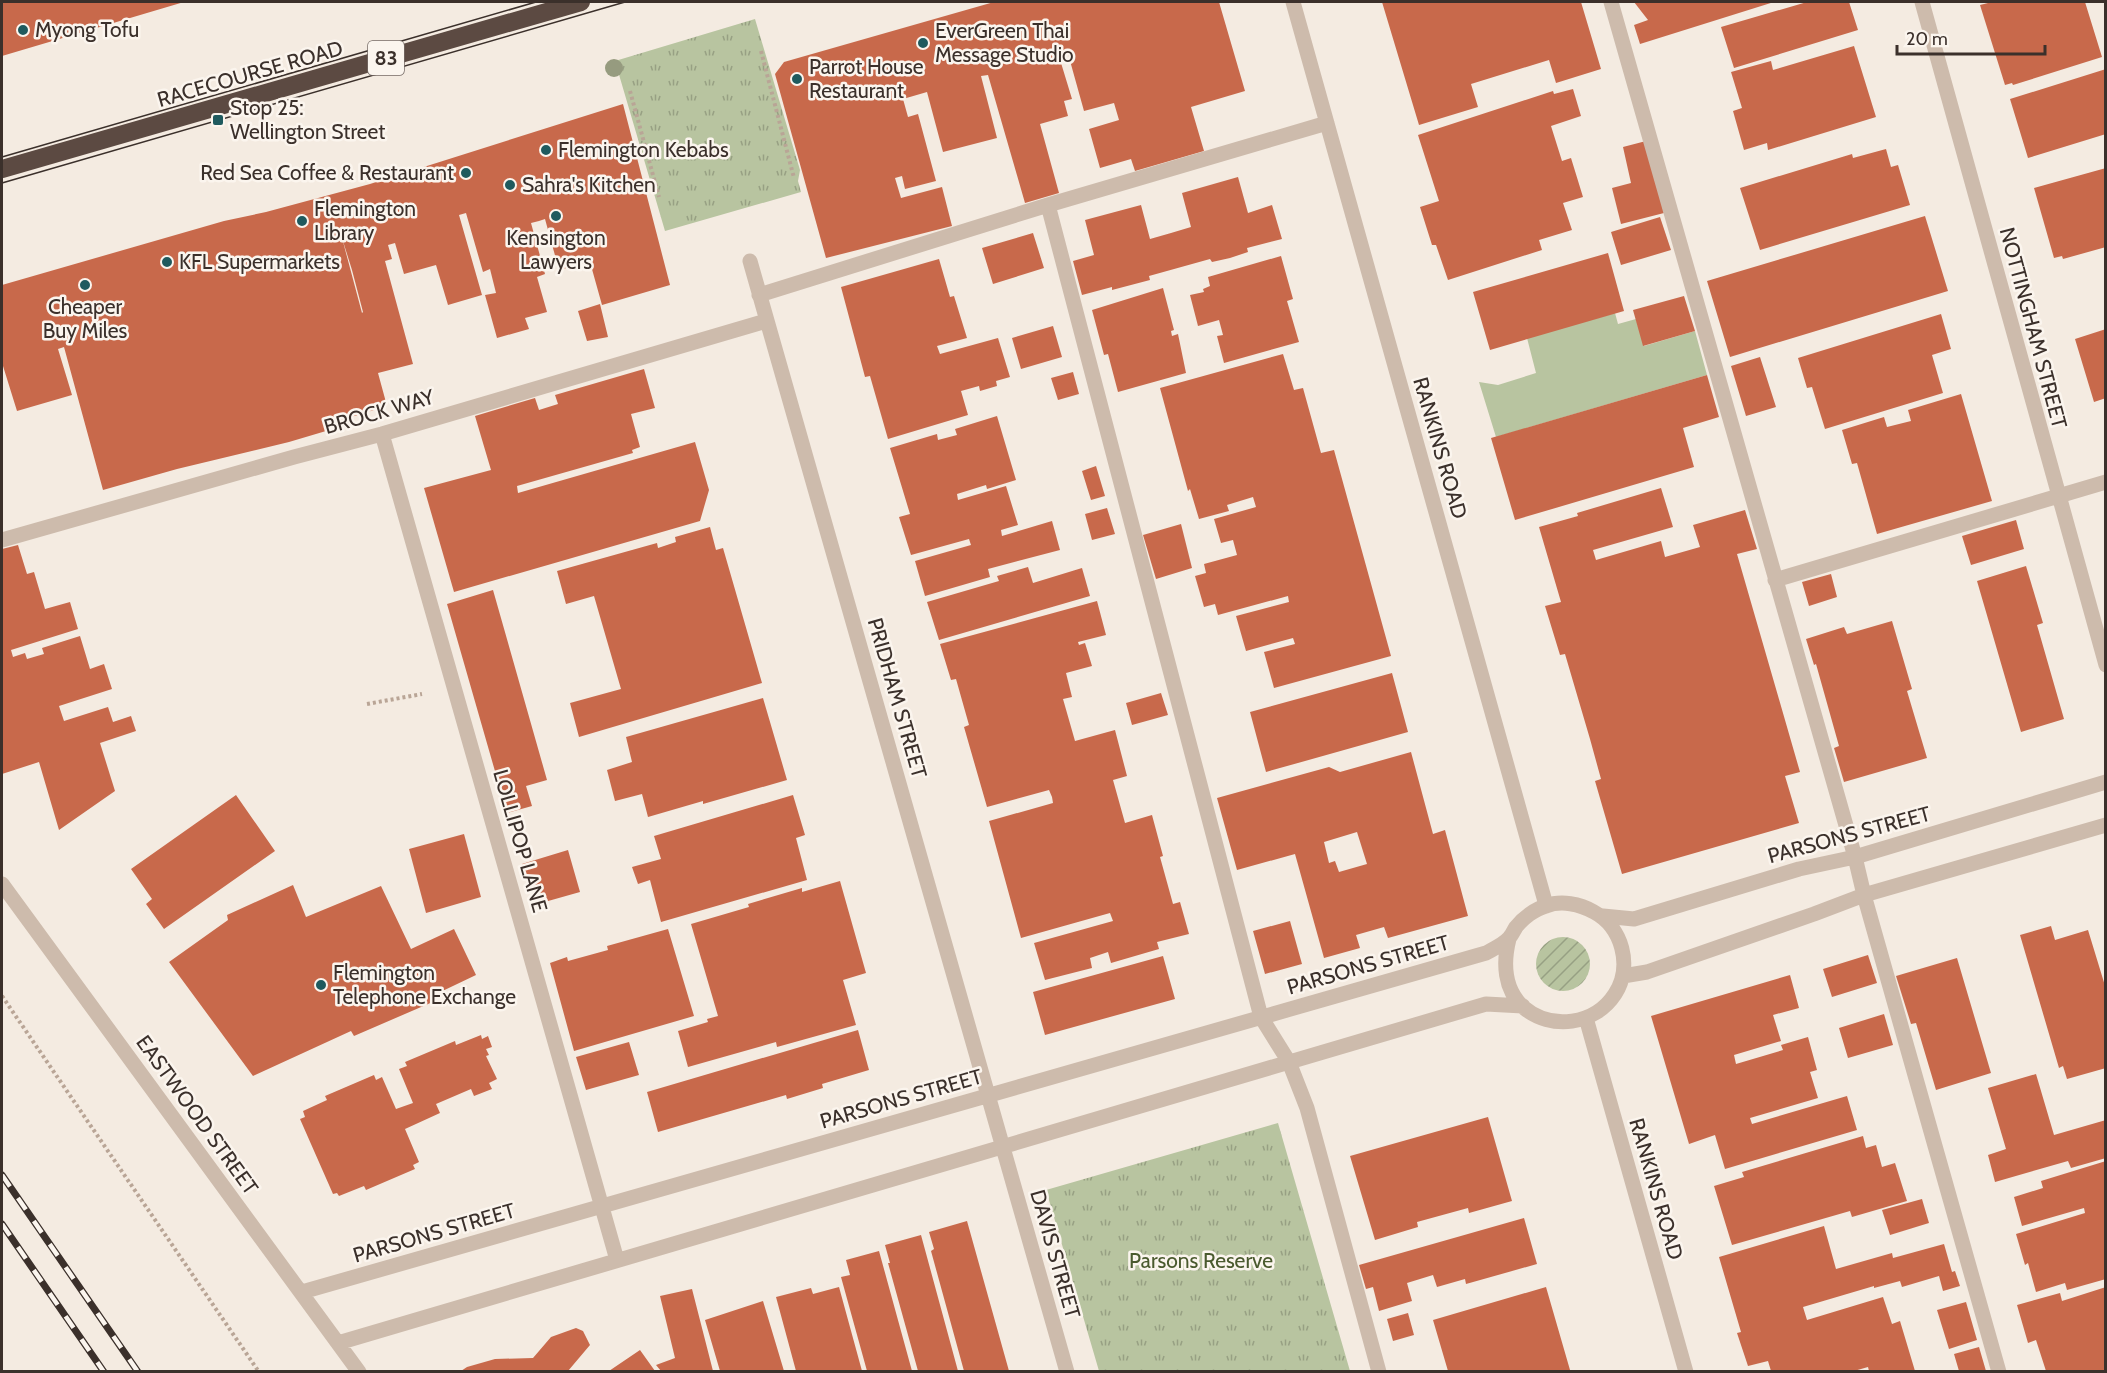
<svg xmlns="http://www.w3.org/2000/svg" width="2107" height="1373" font-family="Cabin,sans-serif">
	<style>
		.grass { fill: #b8c4a0 }
		.park { fill: url(#park-tufts) }
		.garden { fill: url(#garden-furrows) }
		.building { fill: #c8694b; fill-rule: evenodd }
		.lines { fill: none; stroke-linecap: round; stroke-linejoin: round }
		.path { stroke: #b9a596; stroke-width: 4; stroke-dasharray: 3 3; stroke-linecap: butt }
		.minor { stroke: #cdbbac; stroke-width: 15 }
		.highway { stroke: #5c4a42; stroke-width: 18 }
		.tram { stroke: #3b302b; stroke-width: 1.5 }
		.rail-casing { stroke: #3b302b; stroke-width: 7 }
		.rail { stroke: #fbf5ee; stroke-width: 4.5; stroke-dasharray: 14; stroke-linecap: butt }
		.tree { fill: #969b7f }
		.poi-dot { fill: #1f5a5e; stroke: #fbf5ee; stroke-width: 2 }
		.labels { text-anchor: middle; stroke-width: 5; stroke-linejoin: round; paint-order: stroke }
		.shield { fill: #fbf5ee; stroke: #756b66; stroke-width: 1.5 }
		.shield-label { font-size: 20px; font-weight: bold; fill: #3b302b }
		.poi-label { font-size: 21px; fill: #3b302b; stroke: #fbf5ee; text-anchor: start }
		.street-label { font-size: 21px; fill: #3b302b; stroke: #fbf5ee }
		.park-label { font-size: 21px; fill: #4a5a2e; stroke: #fbf5ee }
	</style>
	<defs>
		<pattern id="park-tufts" width="24" height="20" patternUnits="userSpaceOnUse" patternTransform="scale(1.5)"><rect width="24" height="20" fill="#b8c4a0"/><path d="M3 7l-1-3M5 7V3M7 7l1-3M15 17l-1-3M17 17v-4M19 17l1-3" fill="none" stroke="#97a083"/></pattern>
		<pattern id="garden-furrows" width="10" height="10" patternUnits="userSpaceOnUse" patternTransform="scale(1.5)"><rect width="10" height="10" fill="#b8c4a0"/><path d="M-1 1l2-2M0 10L10 0M9 11l2-2" fill="none" stroke="#97a083"/></pattern>
	</defs>
	<rect width="100%" height="100%" fill="#f4ebe1"/>
	<path class="grass" d="M1615,313l3,11 18,-5 8,27 51,-15 12,44 -211,62 -17,-55 19,3 38,-12 -9,-35z"/>
	<path class="park" d="M755,19l45,151 -2,11 3,11 -136,39 -50,-170z
		M1278,1123l72,248h-251l-53,-181z"/>
	<path class="garden" d="M1536 964a27 27 0 1 1 54 0a27 27 0 1 1-54 0Z"/>
	<path class="building" d="M2,2h182l-182,54z
		M994,2h225l26,89 -54,16 13,44 -69,20 -4,-12 -31,9 -11,-39 30,-9 -5,-17 -30,8 -17,-61 -9,3 14,46 -8,2 4,15 -28,8 19,69 -34,10 -37,-128 -7,1 16,62 -54,14 -16,-60 -24,7 5,18 10,-3 18,67 -31,8 -3,-13 -7,2 6,20 41,-11 10,39 -126,32 -51,-184 9,-12z
		M1382,2h199l20,67 -45,14 -7,-23 -78,24 7,23 -59,18z
		M1634,2h140l-134,42 -6,-19 14,-5z
		M1807,2h42l9,28 -124,38 -13,-41z
		M1992,2h93l17,55 -89,28 -1,-2 -7,2 -25,-80z
		M1854,46l22,71 -108,33 -1,-7 -23,7 -11,-39 9,-3 -11,-36 40,-11 2,9z
		M2106,69v65l-78,24 -18,-59z
		M1573,89l8,27 -30,10 11,35 9,-3 12,39 -20,6 9,27 -33,10 3,10 -94,30 -12,-35h-4l-12,-38 19,-6 -21,-66 135,-44 1,3z
		M623,104l47,181 -68,20 -12,-43 -31,8 -14,-51 -6,2 -8,2 14,51 -8,3 10,35 -22,6 4,11 -32,9 -12,-43 11,-2 -6,-24 -7,3 -17,-59 -7,2 23,80 -34,10 -12,-40 -32,9 -9,-31 -7,2 4,14 -7,2 28,103 -35,9 9,33 -62,19 1,6 -37,11 -112,27 -74,21 -39,-143 -6,2 14,46 -55,16 -14,-45 -1,1v-82l222,-64 42,-9 104,-28zM342,238l10,32 11,42 -1,1z
		M1646,141l18,72 -43,11 -9,-36 19,-5 -8,-36z
		M1886,149l5,18 7,-2 12,40 -150,45 -20,-62 112,-34 1,4z
		M2106,168v79l-43,12 -1,-3 -8,2 -20,-70z
		M1238,177l10,36 24,-8 10,34 -35,9 1,4 -18,6 -18,4 -2,-3 -61,17 1,4 -38,10v-3l-30,8 -9,-34 21,-6 -9,-35 56,-15 9,34 21,-6 20,-6 -9,-34z
		M1925,216l23,75 -218,66 -23,-76z
		M1660,217l11,33 -50,15 -10,-33z
		M1033,233l11,35 -51,16 -11,-36z
		M1608,253l16,58 -134,39 -17,-58z
		M1281,256l12,43 -6,2 12,41 -75,21 -7,-27 6,-1 -4,-15 -21,6 -8,-31 14,-3 -1,-3 7,-3 -2,-9z
		M939,259l11,38 4,-1 13,42 -30,8 3,8 58,-16 12,39 -14,4 1,5 -17,5 -1,-5 -18,5 7,24 -80,24 -18,-63 -5,1 -24,-90z
		M1163,288l11,42 -3,1 1,5 6,-2 8,39 -68,19 -10,-38 -4,1 -12,-45z
		M1684,296l11,35 -52,15 -10,-36z
		M600,304l8,33 -21,4 -9,-30z
		M1941,314l10,35 -19,6 11,38 -118,36 -13,-42 -5,1 -9,-30z
		M1053,326l9,31 -41,12 -9,-31z
		M2106,329v69l-12,4 -19,-63z
		M1283,354l11,36 9,-2 18,65 13,-3 57,206 -117,32 -10,-36 31,-8 -2,-6 -47,13 -10,-35 53,-14 -1,-6 -70,19 -3,-11 -11,3 -9,-31 11,-3 -2,-9 33,-9 -4,-15 -12,3 -7,-24 42,-12 -3,-10 -26,8 2,6 -30,8 -9,-30 -2,2 -28,-103z
		M1760,357l16,50 -30,9 -15,-50z
		M644,369l11,39 -24,6 9,33 -8,3 1,3 -116,33 1,7 177,-51 14,48 -9,31 -246,71 -30,-104 67,-18 -16,-54 60,-18 4,12 19,-6 -3,-9z
		M1073,372l6,22 -21,6 -7,-22z
		M1707,375l12,42 -36,11 11,39 -179,53 -24,-82z
		M1961,394l31,107 -115,33 -20,-71 -5,1 -10,-34 42,-13 3,10 24,-6 -3,-11z
		M997,416l19,64 -29,9 -1,-4 -29,9 1,6 48,-14 12,39 -17,5 1,6 50,-15 8,29 -72,19 2,8 -65,19 -10,-35 56,-16 -2,-6 -58,16 -12,-38 11,-3 -20,-66 47,-14 1,6 19,-5 -2,-6z
		M1096,466l9,30 -14,4 -9,-29z
		M1661,488l12,39 -80,23 3,10 65,-19 4,16 35,-10 -7,-22 52,-15 12,39 -20,5 63,218 -15,4 14,47 -177,51 -27,-93 6,-2 -11,-40 -25,-85 -5,1 -15,-49 16,-4 -22,-75 39,-11 -1,-3z
		M1107,508l8,26 -23,6 -7,-26z
		M2016,520l8,29 -53,16 -9,-29z
		M1181,524l11,44 -36,11 -13,-44z
		M710,527l6,23 7,-2 39,135 -183,54 -9,-34 51,-14 -27,-93 -28,8 -9,-33 100,-28 1,5 18,-6 -1,-5z
		M18,545l9,29 7,-2 11,37 25,-7 8,27 -67,21 2,7 12,-4 2,6 17,-5 -2,-6 38,-12 10,33 14,-5 8,25 -53,17 5,15 44,-14 5,15 18,-6 5,15 -36,12 15,48 -56,39 -20,-68 -37,12v-225z
		M2026,566l17,57 -6,2 27,94 -43,13 -44,-151z
		M1028,567l5,16 49,-15 8,28 -151,44 -12,-38 72,-21 -2,-5z
		M1831,574l6,23 -28,9 -7,-24z
		M493,590l54,190 -21,6 6,20 -25,7 -60,-209z
		M1097,601l9,34 -28,7 1,3 6,-2 7,23 -26,7 6,24 -9,2 12,42 40,-11 12,46 -14,4 12,43 27,-8 11,41 -3,1 13,47 7,-2 9,32 -32,8 2,7 -48,14 -3,-11 -18,6 2,10 -47,12 -11,-37 79,-22 -3,-8 -89,25 -32,-117 64,-18 -1,-6 -3,-7 -62,17 -23,-80 5,-2 -13,-46 -5,1 -11,-36z
		M1892,621l20,68 -5,2 20,67 -83,24 -10,-34 5,-2 -23,-82 -2,1 -8,-26 38,-12 3,7z
		M1392,673l16,59 -142,40 -16,-60z
		M1161,693l7,22 -36,10 -6,-22z
		M763,698l24,82 -84,24v-3l-55,16 -6,-23 -27,7 -8,-31 25,-8 -6,-25z
		M1411,752l22,82 12,-4 23,86 -80,22 -4,-11 -28,8 4,13 -36,10 -29,-104 -58,16 -20,-72 112,-31 11,5zM1357,832l10,32 -28,8 -4,-11 -6,2 -5,-21z
		M236,795l39,56 -111,78 -18,-25 6,-5 -21,-30z
		M793,795l12,40 -9,3 11,42 -146,42 -11,-42 -12,4 -6,-17 29,-8 -7,-23z
		M464,834l17,63 -55,16 -17,-64z
		M568,850l12,42 -46,13 -12,-41z
		M840,881l26,92 -23,7 13,45 -79,22 -1,-5 -88,25 -10,-36 30,-9 -1,-3 11,-3 -27,-92 58,-17 -1,-3 54,-16v4z
		M293,885l13,32 75,-31 30,63 43,-20 22,46 -44,21 3,5 -81,35 -3,-5 -98,45 -84,-114 59,-42 -1,-5z
		M1290,921l12,43 -37,10 -12,-43z
		M2051,926l4,14 33,-10 18,59v79l-39,11 -4,-13 -4,2 -39,-133z
		M668,929l26,87 -120,35 -24,-88 17,-6 1,4 40,-11 -1,-4z
		M1868,955l9,28 -45,14 -9,-28z
		M1163,956l12,43 -130,36 -12,-43z
		M1957,958l34,115 -55,17 -20,-67 -5,1 -15,-48z
		M1790,975l9,33 -26,7 8,26 -47,14 2,9 47,-14 -2,-5 27,-8 9,33 -7,2 8,26 -68,20 2,6 95,-28 10,34 -132,39 -10,-34 -26,9 -38,-128z
		M1884,1014l9,31 -45,13 -9,-30z
		M858,1030l11,40 -47,14 1,4 -36,11 -1,-4 -128,37 -11,-40z
		M481,1035l1,4 6,-3 4,11 -6,2 3,6 -3,1 11,23 -8,4 3,6 -18,7 -3,-7 -35,15 4,9 -35,16 14,33 -6,3 2,4 -49,21 -2,-4 -25,10 -2,-3 -4,1 -33,-75 5,-2 -2,-6 24,-11 -2,-4 49,-21 2,5 6,-3 14,32 17,-6 -14,-34 8,-3 -2,-4 50,-21 1,4z
		M629,1042l10,33 -53,15 -10,-33z
		M2036,1074l18,61 52,-15v38l-35,10 -3,-7 -73,21 -7,-27 18,-6 -18,-61z
		M1488,1117l24,84 -43,12 -1,-5 -51,14 1,5 -43,13 -25,-84z
		M1863,1136l3,12 10,-3 6,22 13,-4 12,38 -55,16 -2,-6 -118,34 -18,-59 30,-9 -2,-5z
		M2106,1161v118l-39,11 -2,-7 -29,9 -8,-29 -3,2 -9,-31 69,-21 -1,-5 -62,18 -8,-29 29,-9 -2,-7z
		M1922,1199l7,24 -39,12 -8,-25z
		M1524,1218l13,46 -71,20 -1,-5 -28,8 -4,-12 -26,8 5,18 -33,10 -6,-24 -7,2 -7,-24z
		M967,1221l42,150h-45l-33,-120 3,-2 -5,-17z
		M1824,1226l12,43 56,-16 1,5 51,-14 8,28 3,-1 5,15 -17,5 -4,-15 -37,11 -2,-6 -26,7v-2l-71,21 4,13 76,-23 9,27 8,-3 15,50h-46l-1,-4 -14,4h-83l-3,-10 -20,5 -11,-33 4,-1 -22,-75z
		M921,1235l37,136h-40l-30,-108h2l-5,-18z
		M879,1251l33,120h-45l-26,-94 9,-2 -4,-15z
		M839,1287l23,84h-66l-20,-74 35,-9 2,6z
		M1546,1287l24,83 -6,1h-116l-15,-51z
		M2106,1287v84h-60l-10,-31 -8,3 -11,-38 43,-12 2,8z
		M692,1289l21,82h-52l-5,-6 19,-7 -15,-62z
		M763,1301l21,70h-64l-15,-51z
		M1966,1302l11,38 -28,9 -12,-39z
		M1408,1313l6,22 -21,6 -6,-22z
		M576,1328l7,3 7,14 -22,26h-107l6,-4 28,-8 38,-1 18,-21z
		M1979,1347l7,24h-27l-5,-17z
		M640,1350l15,21h-46z"/>
	<g class="lines">
		<path class="path" d="M761,51l33,127
			M630,91l29,106
			M367,704l55,-10
			M2,996l257,376"/>
		<path class="minor" d="M1293,2l253,903
			M1611,2l244,855 9,38 135,477
			M1922,2l184,663
			M1048,205l213,812 28,45 18,46 72,264
			M750,261l317,1111
			M759,295l289,-90 279,-82
			M382,434l235,826
			M2,540l292,-83 88,-23 384,-113
			M1775,580l331,-98
			M2,884l357,488
			M1603,916l31,3 165,-50 56,-12 251,-75
			M1623,976l24,-4 167,-58 50,-19 242,-70
			M1586,1018l100,354
			M302,1292l1184,-339c7,-4 18,-9 23,-15 3,-3 5,-8 7,-11 7,-9 19,-18 30,-21 15,-6 34,-2 48,6 28,15 39,54 21,82 -20,31 -64,37 -92,13 -19,-18 -20,-44 -14,-68
			M338,1343l1148,-339 37,2"/>
		<path class="highway" d="M2,169l579,-167"/>
		<path class="tram" d="M2,157l534,-155
			M2,183l623,-181"/>
		<defs>
			<path id="rail" d="M2,1175l136,197
				M2,1224l102,148"/>
		</defs>
		<use href="#rail" class="rail-casing"/>
		<use href="#rail" class="rail"/>
	</g>
	<circle class="tree" cx="614" cy="68" r="9"/>
	<g class="poi-dot">
		<circle cx="23" cy="30" r="6"/>
		<circle cx="923" cy="43" r="6"/>
		<circle cx="797" cy="79" r="6"/>
		<rect x="212" y="114" width="12" height="12" rx="3"/>
		<circle cx="546" cy="150" r="6"/>
		<circle cx="466" cy="173" r="6"/>
		<circle cx="510" cy="185" r="6"/>
		<circle cx="556" cy="216" r="6"/>
		<circle cx="302" cy="221" r="6"/>
		<circle cx="167" cy="262" r="6"/>
		<circle cx="85" cy="285" r="6"/>
		<circle cx="321" cy="985" r="6"/>
	</g>
	<g class="labels">
		<rect class="shield" x="368" y="41" width="36" height="34" rx="4.5"/>
		<g class="shield-label">
			<text x="386" y="65">83</text>
		</g>
		<g class="poi-label">
			<text x="35" y="37">Myong Tofu</text>
			<text x="935" y="38">EverGreen Thai<tspan x="935" dy="24">Message Studio</tspan></text>
			<text x="809" y="74">Parrot House<tspan x="809" dy="24">Restaurant</tspan></text>
			<text x="230" y="115">Stop 25:<tspan x="230" dy="24">Wellington Street</tspan></text>
			<text x="558" y="157">Flemington Kebabs</text>
			<text x="454" y="180" text-anchor="end">Red Sea Coffee &amp; Restaurant</text>
			<text x="522" y="192">Sahra's Kitchen</text>
			<text x="314" y="216">Flemington<tspan x="314" dy="24">Library</tspan></text>
			<text x="556" y="245" text-anchor="middle">Kensington<tspan x="556" dy="24">Lawyers</tspan></text>
			<text x="179" y="269">KFL Supermarkets</text>
			<text x="85" y="314" text-anchor="middle">Cheaper<tspan x="85" dy="24">Buy Miles</tspan></text>
			<text x="333" y="980">Flemington<tspan x="333" dy="24">Telephone Exchange</tspan></text>
		</g>
		<g class="street-label">
			<text transform="translate(250 74) rotate(-16)" y="7">RACECOURSE ROAD</text>
			<text transform="translate(2033 328) rotate(75)" y="7">NOTTINGHAM STREET</text>
			<text transform="translate(379 412) rotate(-16)" y="7">BROCK WAY</text>
			<text transform="translate(1440 448) rotate(74)" y="7">RANKINS ROAD</text>
			<text transform="translate(897 698) rotate(74)" y="7">PRIDHAM STREET</text>
			<text transform="translate(1849 835) rotate(-15)" y="7">PARSONS STREET</text>
			<text transform="translate(520 841) rotate(74)" y="7">LOLLIPOP LANE</text>
			<text transform="translate(1368 965) rotate(-16)" y="7">PARSONS STREET</text>
			<text transform="translate(901 1099) rotate(-16)" y="7">PARSONS STREET</text>
			<text transform="translate(197 1115) rotate(54)" y="7">EASTWOOD STREET</text>
			<text transform="translate(1656 1189) rotate(74)" y="7">RANKINS ROAD</text>
			<text transform="translate(434 1233) rotate(-16)" y="7">PARSONS STREET</text>
			<text transform="translate(1055 1254) rotate(74)" y="7">DAVIS STREET</text>
		</g>
		<g class="park-label">
			<text x="1201" y="1268">Parsons Reserve</text>
		</g>
	</g>
	<rect width="2107" height="1373" fill="none" stroke="#3b302b" stroke-width="6"/>
	<path d="M1897 45v9h148v-9" fill="none" stroke="#3b302b" stroke-width="3"/>
	<text x="1906" y="45" font-size="18" fill="#3b302b" stroke="#fbf5ee" stroke-width="4.5" paint-order="stroke">20 m</text>
</svg>
